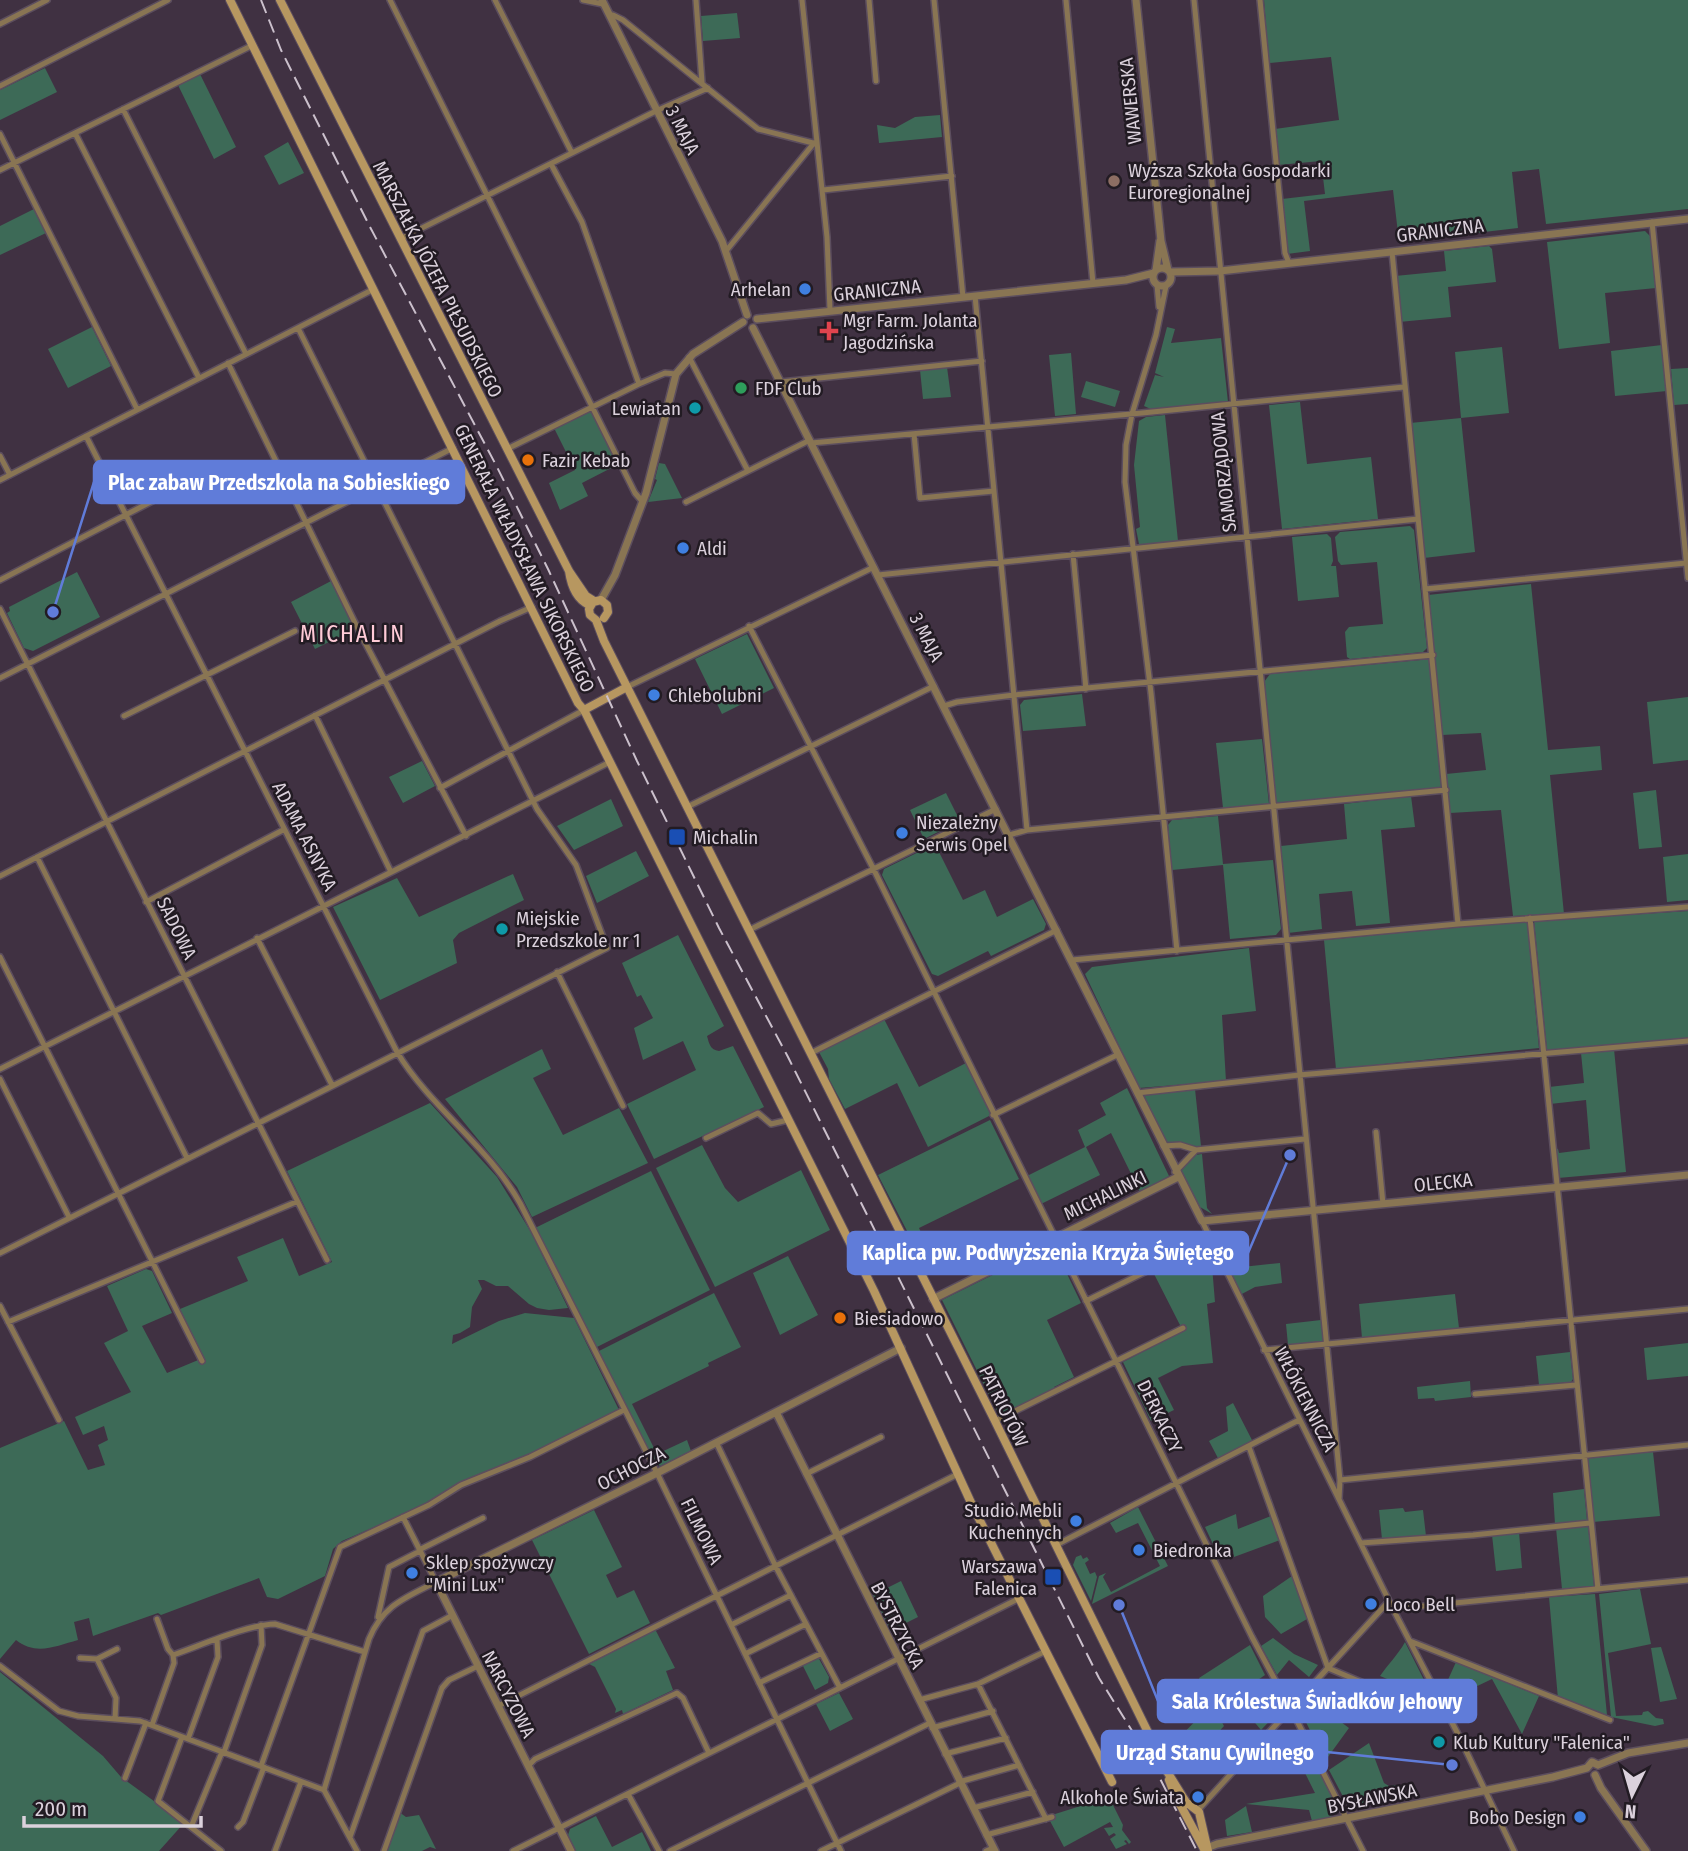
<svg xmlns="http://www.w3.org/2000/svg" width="1688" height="1851" font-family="'Fira Sans Condensed',sans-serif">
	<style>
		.green { fill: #3d6a57 }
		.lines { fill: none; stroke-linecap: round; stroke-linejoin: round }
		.minor-casing { stroke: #5c4e5e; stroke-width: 8 }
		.tertiary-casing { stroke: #5c4e5e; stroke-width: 10 }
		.secondary-casing { stroke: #5c4e5e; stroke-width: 10 }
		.minor { stroke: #897553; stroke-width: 5 }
		.tertiary { stroke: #897553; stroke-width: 7 }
		.secondary { stroke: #b79760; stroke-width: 8 }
		.rail { stroke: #cbc0cc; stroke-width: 2; stroke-dasharray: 14 7; stroke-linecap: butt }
		.education-dot { fill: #8d6e63; stroke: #221b23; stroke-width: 2.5 }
		.shop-dot { fill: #3f7fe0; stroke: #221b23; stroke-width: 2.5 }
		.health-dot { fill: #e0444e; stroke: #221b23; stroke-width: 2.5 }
		.leisure-dot { fill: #2e9e5b; stroke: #221b23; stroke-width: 2.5 }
		.culture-dot { fill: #0f9aa8; stroke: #221b23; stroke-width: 2.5 }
		.food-dot { fill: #e8710a; stroke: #221b23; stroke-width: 2.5 }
		.transit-dot { fill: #1a4fb4; stroke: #221b23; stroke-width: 2.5 }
		.labels { text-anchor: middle; stroke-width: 5; stroke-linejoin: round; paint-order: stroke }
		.street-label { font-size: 19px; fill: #dbd1dc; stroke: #221b23 }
		.poi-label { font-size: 19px; fill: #dbd1dc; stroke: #221b23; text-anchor: start }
		.quarter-label { font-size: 23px; letter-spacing: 2px; fill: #ffcbd7; stroke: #221b23 }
		.leader { fill: none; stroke: #607cd9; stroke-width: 2.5 }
		.callout-dot { fill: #607cd9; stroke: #221b23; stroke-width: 2.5 }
		.callout { fill: #607cd9; stroke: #607cd9; stroke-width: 2.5 }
		.callout-label { font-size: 21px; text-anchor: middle; font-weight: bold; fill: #fff }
	</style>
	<rect width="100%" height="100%" fill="#403142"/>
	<path class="green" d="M1264,0h424v209l-142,15 -7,-55 -27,3 6,56 -119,14 -6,-52 -89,11 6,50 -23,3 -5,-55 43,-5 -4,-33 -43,4 -3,-36 64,-9 -8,-63 -62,6z
		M737,13l3,25 -37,3 -2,-25z
		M45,68l12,24 -57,28v-30z
		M200,74l36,73 -22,12 -36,-74z
		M940,115l2,22 -63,6 -2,-18 18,3 20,-11z
		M288,142l16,31 -25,12 -15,-29z
		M34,209l12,24 -46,22v-29z
		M1645,231l6,6 5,51 -51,5 5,50 -51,6 -12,-107z
		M1489,246l3,3 4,33 -48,5 3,30 -52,5 -4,-46 51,-5 -2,-20z
		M92,327l19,39 -43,22 -20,-39z
		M1167,327l8,2 -4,14 50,-5 7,64 -75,8 -9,-4 11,-31 9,2 -9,-4z
		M1662,345l5,46 -52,5 -4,-45z
		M1502,347l7,66 -48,5 14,134 -51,6 -14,-135 51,-5 -6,-66z
		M1071,353l5,61 -21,2 -6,-61z
		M947,367l4,30 -28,2 -3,-29z
		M1688,368v36l-14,1 -3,-36z
		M1086,381l34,10 -5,16 -34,-10z
		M1300,402l7,62 64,-7 7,62 -96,10 -13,-124z
		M591,410l26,55 -35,18 6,13 -28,14 -11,-27 26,-13 -21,-42z
		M1165,415l13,126 -37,4 -2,-1 -3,-15 4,-2 -6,-62 5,-44 7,-4z
		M659,463l6,1 17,34 -34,4 9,-22 -2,-1z
		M1410,526l4,4 13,118 -4,4 -73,7 -3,-2 -2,-25 4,-5 34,-3 -6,-62 -36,3 -3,-4 -3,-24 5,-5z
		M1327,534l4,4 2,23 -2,5h5l3,31 -41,4 -6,-64z
		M77,572l23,45 -67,34 -9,-3 -17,-35 3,-2 -1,-4z
		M331,581l24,48 -40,20 -24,-47z
		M1531,584l17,166 52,-4 2,24 -52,5 14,139 -51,2 -12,-106 -51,3 -4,-39 40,-4 -5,-37 -39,2 -14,-140z
		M747,634l27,54 -52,26 -27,-55z
		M1431,659l12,128 -168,16 -11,-121 6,-8z
		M1082,694l4,32 -63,5 -3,-26 4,-5z
		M1688,697v63l-35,4 -6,-62z
		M1262,739l7,65 -46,4 -7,-65z
		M422,761l13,25 -32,17 -14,-26z
		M1656,790l6,57 -23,2 -6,-56z
		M946,793l14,28 -36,18 -14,-29z
		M1411,796l4,31 -34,3 9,93 -34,3 -4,-35 -33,3 3,35 -34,4 -7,-87 66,-7 -3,-35z
		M611,799l12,27 -49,24 -17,-24z
		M1218,816l5,48 50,-4 8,69 -5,6 -46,4 -7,-74 -51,5 -4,-45 4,-5z
		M935,844l28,56 22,-10 12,27 36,-18 13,25 -2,6 -53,26 -3,-5 -50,25 -6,-2 -50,-99 2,-6z
		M636,851l13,25 -52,27 -11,-27z
		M1688,854v46l-21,2 -4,-45z
		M513,874l11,26 -65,33 -6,7 4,23 -77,37 -47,-93 64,-29 22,39z
		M1688,911v127l-141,12 -13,-129z
		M1527,921l12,127 -203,21 -12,-129z
		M678,935l46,91 -17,10c2,7 3,14 12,15l14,-5 31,61 -110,52 -27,-55 69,-34 -13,-29 -40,19 -9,-32 19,-10 -12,-23 -4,2 -15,-34z
		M1249,948l7,63 -34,4 4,66 -87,7 -54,-114 7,-7 31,-4z
		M884,1019l35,68 47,-24 25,52 -63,32 -31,-64 -52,26 -16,-30 -1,-10 -9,-17z
		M542,1049l9,20 -18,9 30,57 56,-27 29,55 -116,54 -15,-30 -72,-88z
		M1614,1049l12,123 -68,6 -3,-30 3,1 1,4 31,-4 -4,-49 -36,4 -1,-17 35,-4 -3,-30z
		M1127,1088l42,88 -29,16 -29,-59 -25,14 14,28 -59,29 -14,-28 58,-29 -7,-17 28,-15 -6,-12z
		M1195,1089l6,57c-12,1 -23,-5 -36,-3l-23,-48z
		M430,1103l67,74 34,55 37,76 -19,2 -12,-2 -8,-4 -21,-18h-12l-12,-6h-6l4,9 -10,18 -2,20 -10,6 -7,2 -1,9 47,-23 26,-8 49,5 45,92 -100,50 -54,21 -48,28 -75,32 -9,8 -8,27 -47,23 -11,-2 -8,-19 -98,37 -3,-2 -65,23 -4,-18 -15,4 4,18c-22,6 -42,16 -62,0l-16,19v-211l64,-27 24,49 17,-5 -7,-20 10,-5 -4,-14 -21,9 -8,-18 56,-25 -27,-49 24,-12 -21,-45 39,-17 6,2 20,42 -30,13 25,47 36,-15 -23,-49 68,-28 -11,-24 46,-19 16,38 33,-14 -45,-91z
		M990,1120l29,59 -100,49 9,20 -10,4 -40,-77z
		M702,1145l23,43 13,14 63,-32 29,60 -115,57 -59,-119z
		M1202,1154l5,54 5,6 -12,-7 -19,-37 14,-15z
		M651,1171l59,119 -115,58 -60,-120z
		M1202,1245l1,8 8,1 4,48 -8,2 6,59 -31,3 -24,12 16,32 -23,11 -28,-59 45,-23 -2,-4 15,-8 -29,-57z
		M1045,1249l11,2 25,52 -34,17 27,57 -20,10 2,3 -56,27 -58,-117z
		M788,1256l30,59 -38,20 -27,-62z
		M1280,1263l2,20 -27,4 -15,8 -11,-21 13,-7z
		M714,1293l27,54 -33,16 1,3 -77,38 25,50 30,-14 4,11 -31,15 -5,-4 -58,-110z
		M1455,1294l4,34 -97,10 -3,-34z
		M1321,1320l2,21 -35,4 -2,-21z
		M1688,1343v33l-41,4 -3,-32z
		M1570,1352l3,27 -2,3 -32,3 -3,-29z
		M1470,1381l1,16 -36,4 -1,-3 -16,1 -1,-12z
		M1233,1403l20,39 -34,18 -10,-19 19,-10 -2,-24z
		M1653,1452l7,64 -67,6 -7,-65z
		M1584,1489l3,31 -32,4 -2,-31z
		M1138,1507l30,59 -76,38 7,-28 7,-3 -3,4 8,15 49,-26 -22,-43 -22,10 -6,-10z
		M1403,1508l2,4 18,-2 3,26 -44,3 -3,-29z
		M594,1510l28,57 -16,8 11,23 17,-8 16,33 -61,31 -57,-114z
		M1236,1514l2,15 33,-13 9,24 -46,17 -1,-7 -14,7 -14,-30z
		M1588,1525l6,61 -32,3 -6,-61z
		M1519,1532l3,36 -26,3 -4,-36z
		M1081,1555l2,4 4,-2 2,3 -4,3 5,11 5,-2 2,5 -6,24 -18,-36 3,-8z
		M1292,1576l15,43 -26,15 -16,-17 -2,-21z
		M901,1581l17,36 -28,14 -17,-36z
		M1640,1589l11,55 -43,9 8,63 26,-1 1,-3 5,-1 8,7 7,1 1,5 -9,2 -44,-9 -12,-123z
		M1595,1594l12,121 -49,-16 -9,-102z
		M654,1631h2l19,37 -9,3 7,19 -50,24 -1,-4 -7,3 1,-4 -21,-42 -6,-3z
		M1273,1638l21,16 24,11 -9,12 -20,-17 -12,15 -16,-29z
		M1405,1642l28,56 -53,-22c8,-12 18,-21 25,-34z
		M1250,1645l15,30 -32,22 -14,-3 -10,5 -10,-21z
		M1661,1647l16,52 -17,3 -9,-54z
		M818,1657l11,20 -1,6 -13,7 -13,-26z
		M1456,1662l83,34 -17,38 -30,-55 -46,22 -4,-8z
		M0,1672l103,84 18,21 63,46 -25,28h-159z
		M1274,1686l9,21 -22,23 -15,-18z
		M839,1693l14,26 -23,12 -14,-27z
		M1309,1703l11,6 1,-2 28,21 -24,33 -24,-49z
		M1212,1704l12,22 -34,37 -22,-14z
		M1369,1743l15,40 5,3 7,-1 1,5 4,-1 2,7 -55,10 -19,-36z
		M1312,1756l24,49 -5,12 -19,4 -3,-11 -63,-6 69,-11 -15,-30z
		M1109,1797l14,28 -1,5 9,12 -2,2 -3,-4 -2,1 3,3 -11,5 -6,-10 6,-4 -2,-2 -5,3 -5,-8 9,-1 -3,-5 -46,25 -14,-26 4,-2 -2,-4z
		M1246,1806l6,26 -25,4 -2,-16z
		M399,1812l7,5 13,-2 17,34 -6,-2 -8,4h-36z
		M596,1816l16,31 30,-15 9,19h-75l-8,-16 2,-6z"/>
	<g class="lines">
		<defs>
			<path id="minor" d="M390,0l245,493 7,8
				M495,0l77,153
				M583,0l20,4
				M696,0l6,82
				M802,0l25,237 3,73
				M869,0l7,81
				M934,0l29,297
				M1066,0l27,283
				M1194,0l146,1480 -1,19
				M1260,0l25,253 4,10
				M613,15l10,5 135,109 59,15
				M0,24l47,-24
				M0,86l168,-86
				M123,109l123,245
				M75,133l124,245
				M0,134l137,275
				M551,164l31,58 57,162
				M0,170l253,-125
				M823,190l129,-14
				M1652,222l36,356
				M400,239l256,-128 52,-23
				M726,251l88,-108
				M1392,252l66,672
				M1157,285l2,22
				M1166,286l-10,49 -24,79 -6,31 -1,37 26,211 26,258
				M975,296l52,534
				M689,357l59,114
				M228,363l130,266 108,207
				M781,382l201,-21
				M914,434l6,64 74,-7
				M86,436l311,616c34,56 91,94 123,151l137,270 184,378
				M811,443l331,-30 262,-26
				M507,449l132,-65 26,-11 11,1
				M0,456l10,19
				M0,480l374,-191
				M686,502l124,-62
				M1073,554l13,135
				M878,575l540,-56
				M0,580l195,-101
				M1425,589l261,-26
				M0,609l327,651
				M749,626l124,242 379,769 43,80 68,134
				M0,678l453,-230
				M627,687l247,-120
				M944,706l13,-4 57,-7 419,-40
				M315,715l76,157
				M124,716l171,-85
				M440,788l144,-78
				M687,807l247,-121
				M1009,835l18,-5 419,-40
				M37,857l150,301
				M0,876l500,-255 32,-14
				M146,902l137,-72
				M1530,918l68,671
				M749,930l247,-121
				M257,938l75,147
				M0,957l202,404
				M1072,960l386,-36 230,-17
				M557,972l66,134
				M811,1053l246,-123
				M0,1069l610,-307
				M0,1079l69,138
				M1137,1093l162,-18 389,-34
				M993,1115l124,-60
				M1376,1132l7,72
				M706,1138l52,-25 13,11 17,-4
				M1163,1146l17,-1 16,5
				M1175,1172l21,-22 109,-11
				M1202,1221l191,388 66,127 55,115
				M0,1253l607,-305 -31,-83 -39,-56 -239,-481
				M1086,1301l124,-61
				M0,1306l59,114
				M8,1322l288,-120
				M1264,1350l424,-41
				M1475,1394l101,-9
				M995,1421l188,-93
				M716,1442l60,125 64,121
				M1249,1447l79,221 123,52
				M806,1474l75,-37
				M1340,1480l348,-35
				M1361,1543l112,-8 117,-12
				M1056,1545l243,-125
				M419,1550l64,-32
				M1393,1609l295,-29
				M378,1617l11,-50 31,-16
				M157,1619l11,30 5,6
				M731,1625l60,-30
				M1410,1641l200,79
				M745,1654l61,-30
				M80,1658l17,1 20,-10
				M97,1659l19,39 -1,21
				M0,1666l59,45 19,5 62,5 184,69 33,61
				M759,1683l61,-29
				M978,1684l68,135
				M919,1700l59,-16 68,-33
				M498,1706l460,-232
				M152,1725l22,-62 -1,-8c29,-10 73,-30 102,-31l90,28
				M932,1728l61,-17
				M182,1737l-24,64 63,50
				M188,1739l30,-82 -1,-17
				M224,1752l38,-107 -1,-20
				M945,1754l61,-16
				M261,1766l79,-219 89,-42 32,-20 69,-28 94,-47
				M528,1766l7,-7 142,-66 6,5 26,55
				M125,1778l21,-55
				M959,1782l60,-17
				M324,1790l45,-151c14,-34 36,-41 67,-57l-33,-65
				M628,1794l31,57
				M973,1808l60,-16
				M1198,1810l191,-209
				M191,1827l31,-75
				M238,1827l5,-5 21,-55
				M986,1835l66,-18
				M350,1837l73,-206 30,-16
				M275,1851l26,-69
				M384,1851l58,-163 7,-8 29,-14
				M513,1851l507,-253
				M670,1851l260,-128
				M821,1851l139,-68
				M986,1851l7,-3"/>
			<path id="tertiary" d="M602,0l120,241 25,74
				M1136,0l25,241 7,29
				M1153 277a9 9 0 1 1 18 0a9 9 0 1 1-18 0Z
				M1156,270l4,-29
				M1170,272l50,-1 468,-52
				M757,319l369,-39 28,-7
				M753,328l449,893 486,-46
				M601,600l14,-25 31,-82 30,-119 17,-20 50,-32
				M933,1299l245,-122
				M776,1412l219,439
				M1598,1765l30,-12 60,-10
				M1595,1775l6,13 45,63
				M1204,1849l13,-5 336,-67 34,-9 5,-6 6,3
				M571,1851l-135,-269 221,-109 244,-125"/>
			<path id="secondary" d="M230,0l348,703 6,7 290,581 99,216 139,275
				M280,0l289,571 17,25 8,5
				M569,571c2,14 7,28 20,34
				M604,618l4,-6 -1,-7 -6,-5 -8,2 -4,7 1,6 6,5 8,21 391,780 173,352 18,29 13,10 9,39
				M584,710l43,-23
				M1169,1780l5,13 30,56"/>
		</defs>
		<use href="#minor" class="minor-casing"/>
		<use href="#tertiary" class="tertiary-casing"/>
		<use href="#secondary" class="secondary-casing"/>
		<use href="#minor" class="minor"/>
		<use href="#tertiary" class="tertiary"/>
		<use href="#secondary" class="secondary"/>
		<path class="rail" d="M261,0l20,50 89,177 127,240 51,102 89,192 82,167 69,129 311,621 52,83 46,90"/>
	</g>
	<circle class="education-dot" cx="1114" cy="181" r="7"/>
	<g class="shop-dot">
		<circle cx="805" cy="289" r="7"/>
		<circle cx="683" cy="548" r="7"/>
		<circle cx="654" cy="695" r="7"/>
		<circle cx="902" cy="833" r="7"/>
		<circle cx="1076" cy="1521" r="7"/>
		<circle cx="1139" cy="1550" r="7"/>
		<circle cx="412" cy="1573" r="7"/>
		<circle cx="1371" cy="1604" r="7"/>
		<circle cx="1198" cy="1797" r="7"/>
		<circle cx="1580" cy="1817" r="7"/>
	</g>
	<path class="health-dot" d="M825.5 320.5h7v7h7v7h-7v7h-7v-7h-7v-7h7z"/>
	<circle class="leisure-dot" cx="741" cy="388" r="7"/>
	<g class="culture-dot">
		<circle cx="695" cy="408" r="7"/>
		<circle cx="502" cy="929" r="7"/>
		<circle cx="1439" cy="1742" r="7"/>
	</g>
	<g class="food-dot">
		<circle cx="528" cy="460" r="7"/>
		<circle cx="840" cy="1318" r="7"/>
	</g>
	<g class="transit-dot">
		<rect x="668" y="828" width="18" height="18" rx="3.5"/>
		<rect x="1044" y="1568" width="18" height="18" rx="3.5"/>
	</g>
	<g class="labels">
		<g class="street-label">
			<text transform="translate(1130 101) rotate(-96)" y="7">WAWERSKA</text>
			<text transform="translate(683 130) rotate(63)" y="7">3 MAJA</text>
			<text transform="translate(1440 230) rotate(-7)" y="7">GRANICZNA</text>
			<text transform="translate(438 279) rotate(63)" y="7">MARSZAŁKA JÓZEFA PIŁSUDSKIEGO</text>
			<text transform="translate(877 290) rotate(-6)" y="7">GRANICZNA</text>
			<text transform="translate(1223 472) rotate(-96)" y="7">SAMORZĄDOWA</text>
			<text transform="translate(525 558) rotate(64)" y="7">GENERAŁA WŁADYSŁAWA SIKORSKIEGO</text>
			<text transform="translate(927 637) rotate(63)" y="7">3 MAJA</text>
			<text transform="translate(305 836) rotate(63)" y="7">ADAMA ASNYKA</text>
			<text transform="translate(177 928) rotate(64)" y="7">SADOWA</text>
			<text transform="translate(1443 1182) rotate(-6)" y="7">OLECKA</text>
			<text transform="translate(1105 1195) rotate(-26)" y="7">MICHALINKI</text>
			<text transform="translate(1306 1399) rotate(63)" y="7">WŁÓKIENNICZA</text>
			<text transform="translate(1004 1406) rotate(64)" y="7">PATRIOTÓW</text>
			<text transform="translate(1160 1416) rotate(64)" y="7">DERKACZY</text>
			<text transform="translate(631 1468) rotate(-27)" y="7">OCHOCZA</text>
			<text transform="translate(702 1531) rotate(64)" y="7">FILMOWA</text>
			<text transform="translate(898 1625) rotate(63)" y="7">BYSTRZYCKA</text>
			<text transform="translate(509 1694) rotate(63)" y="7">NARCYZOWA</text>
			<text transform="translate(1372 1798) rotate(-11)" y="7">BYSŁAWSKA</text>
		</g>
		<g class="poi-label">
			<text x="1128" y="177">Wyższa Szkoła Gospodarki<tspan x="1128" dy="22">Euroregionalnej</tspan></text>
			<text x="791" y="296" text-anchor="end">Arhelan</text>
			<text x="843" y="327">Mgr Farm. Jolanta<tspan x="843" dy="22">Jagodzińska</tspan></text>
			<text x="755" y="395">FDF Club</text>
			<text x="681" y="415" text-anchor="end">Lewiatan</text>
			<text x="542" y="467">Fazir Kebab</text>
			<text x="697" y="555">Aldi</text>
			<text x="668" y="702">Chlebolubni</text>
			<text x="916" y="829">Niezależny<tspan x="916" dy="22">Serwis Opel</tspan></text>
			<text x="693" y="844">Michalin</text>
			<text x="516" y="925">Miejskie<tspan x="516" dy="22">Przedszkole nr 1</tspan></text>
			<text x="854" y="1325">Biesiadowo</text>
			<text x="1062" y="1517" text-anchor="end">Studio Mebli<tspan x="1062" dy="22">Kuchennych</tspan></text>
			<text x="1153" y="1557">Biedronka</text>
			<text x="426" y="1569">Sklep spożywczy<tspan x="426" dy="22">"Mini Lux"</tspan></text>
			<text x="1037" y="1573" text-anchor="end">Warszawa<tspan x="1037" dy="22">Falenica</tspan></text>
			<text x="1385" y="1611">Loco Bell</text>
			<text x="1453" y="1749">Klub Kultury "Falenica"</text>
			<text x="1184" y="1804" text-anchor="end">Alkohole Świata</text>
			<text x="1566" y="1824" text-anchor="end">Bobo Design</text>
		</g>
		<g class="quarter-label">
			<text x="353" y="642">MICHALIN</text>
		</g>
	</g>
	<path class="leader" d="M53 612L94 482M1290 1155L1248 1253M1119 1605L1158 1701M1452 1765L1327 1752"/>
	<g class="callout-dot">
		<circle cx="53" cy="612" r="7"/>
		<circle cx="1290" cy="1155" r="7"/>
		<circle cx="1119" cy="1605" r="7"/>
		<circle cx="1452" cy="1765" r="7"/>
	</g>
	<g class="callout">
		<rect x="94" y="461" width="370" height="42" rx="7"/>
		<rect x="848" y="1232" width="400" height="42" rx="7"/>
		<rect x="1158" y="1680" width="318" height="42" rx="7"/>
		<rect x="1102" y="1731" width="225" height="42" rx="7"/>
	</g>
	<g class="callout-label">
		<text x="279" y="490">Plac zabaw Przedszkola na Sobieskiego</text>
		<text x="1048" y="1260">Kaplica pw. Podwyższenia Krzyża Świętego</text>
		<text x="1317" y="1709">Sala Królestwa Świadków Jehowy</text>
		<text x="1215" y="1760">Urząd Stanu Cywilnego</text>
	</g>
	<g transform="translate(1632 1795) rotate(185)" stroke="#221b23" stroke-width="5" paint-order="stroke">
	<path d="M0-5L12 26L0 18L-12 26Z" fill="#dbd1dc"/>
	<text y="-10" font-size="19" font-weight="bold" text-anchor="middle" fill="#dbd1dc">N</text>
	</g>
	<path d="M24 1816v10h177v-10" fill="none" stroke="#dbd1dc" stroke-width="3.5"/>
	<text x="35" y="1816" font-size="21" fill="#dbd1dc" stroke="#221b23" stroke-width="5" paint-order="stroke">200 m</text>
</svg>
